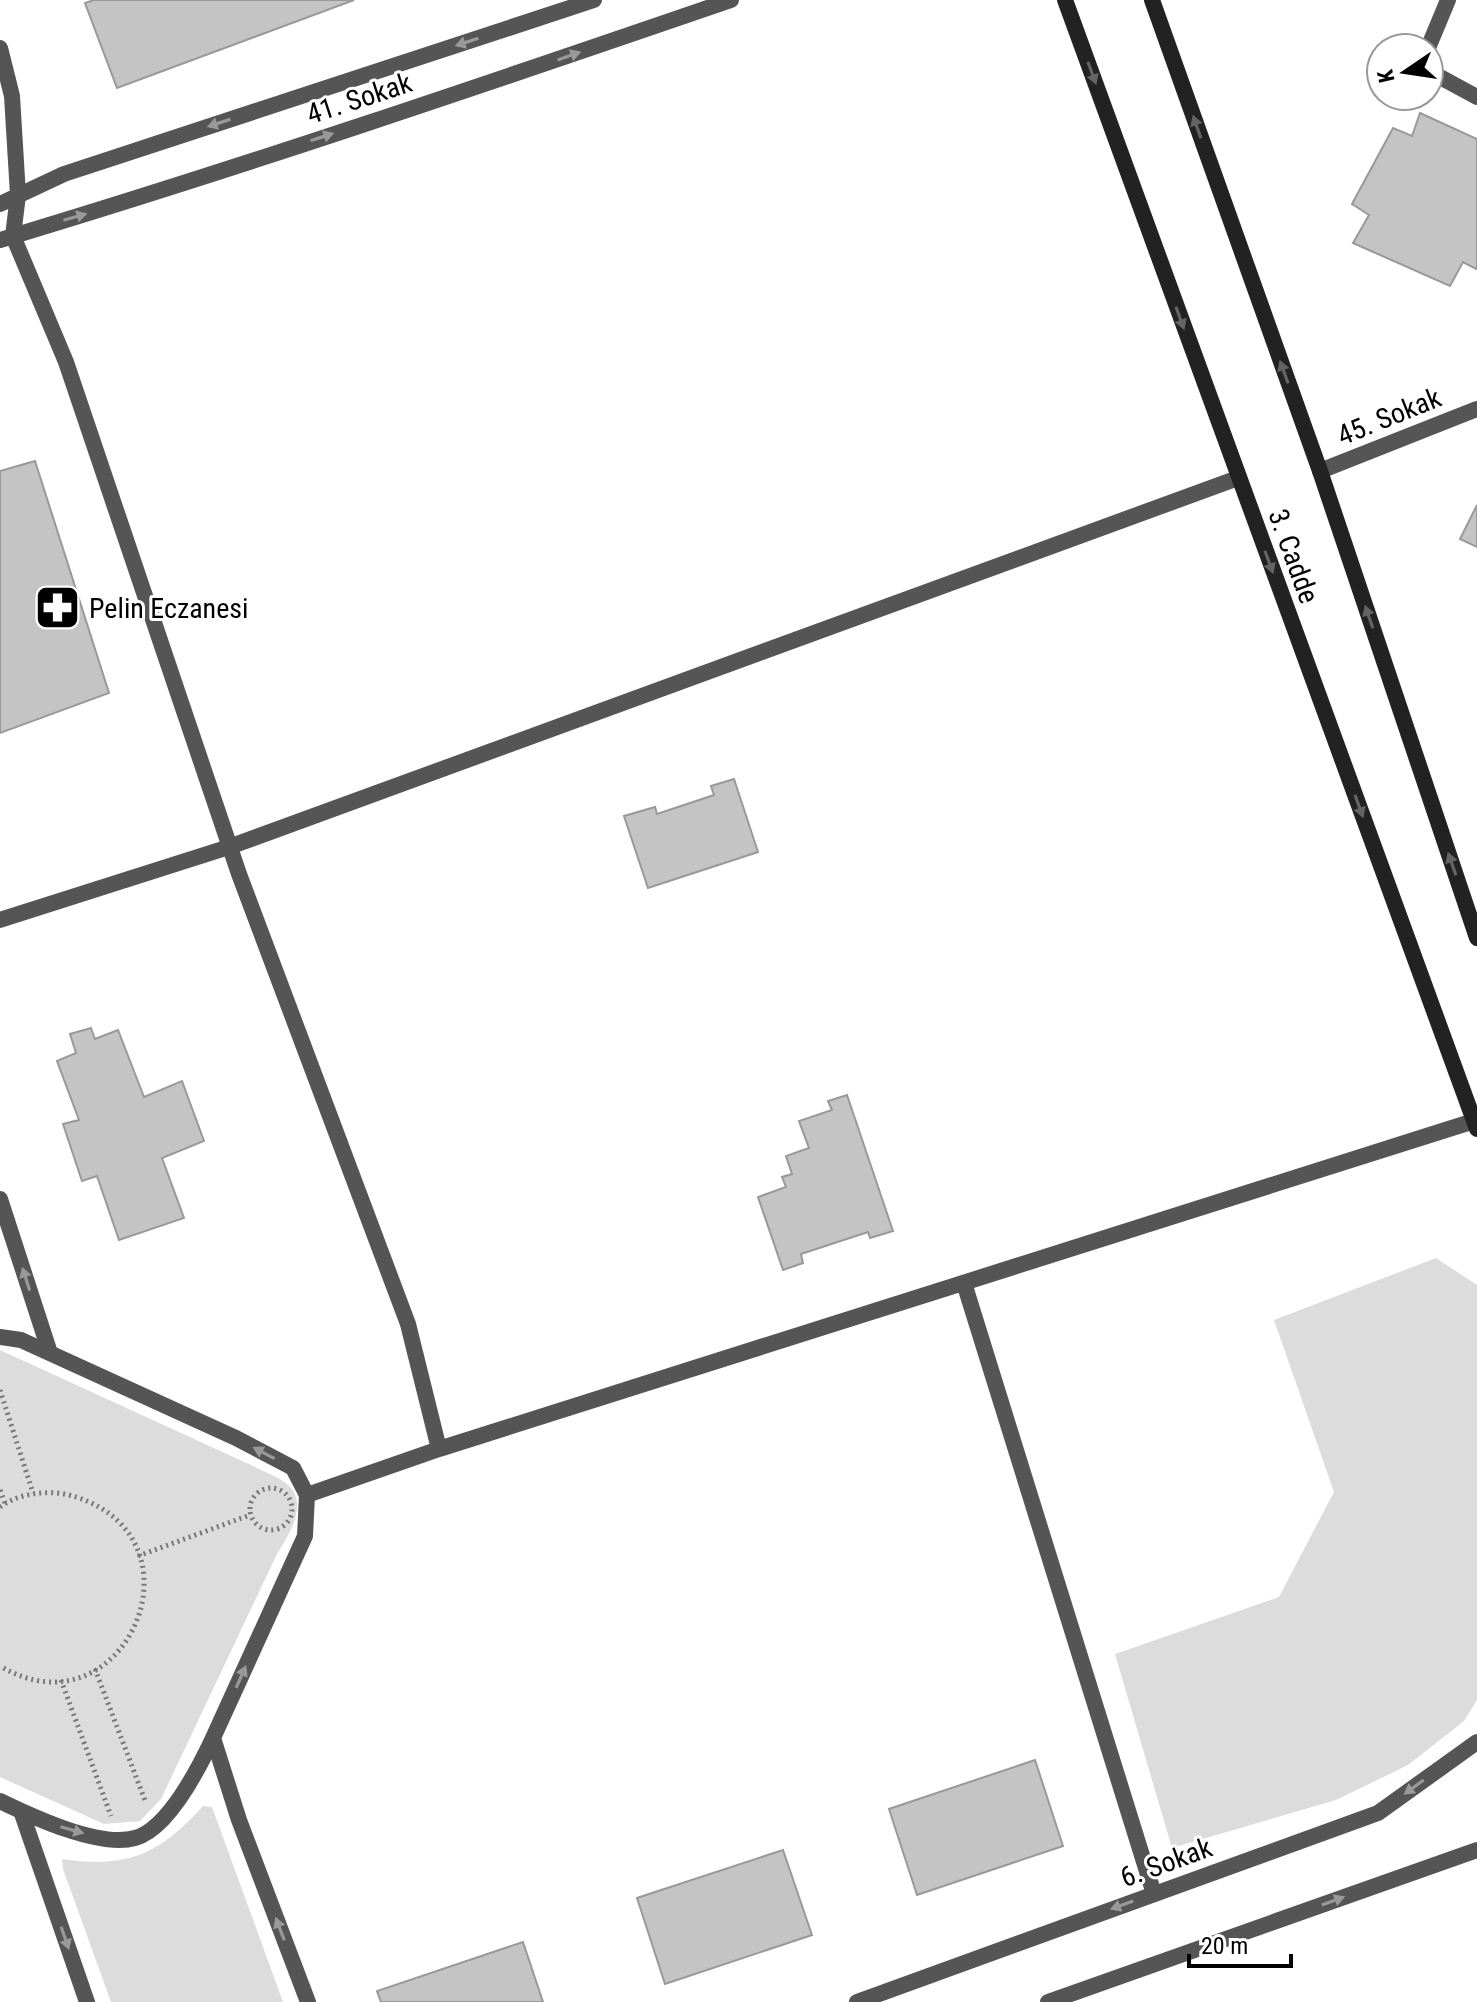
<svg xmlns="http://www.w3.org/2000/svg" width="1477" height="2002" font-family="'Roboto Condensed',sans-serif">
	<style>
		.green { fill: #dcdcdc }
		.building { fill: #c4c4c4; stroke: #999; stroke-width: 2 }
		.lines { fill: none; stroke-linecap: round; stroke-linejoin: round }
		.path { stroke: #777; stroke-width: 5; stroke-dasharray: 2 4; stroke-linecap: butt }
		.service { stroke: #555; stroke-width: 16 }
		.minor { stroke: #555; stroke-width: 16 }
		.tertiary { stroke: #555; stroke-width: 16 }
		.secondary { stroke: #222; stroke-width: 16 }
		.oneway { fill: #999 }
		.oneway2 { fill: #646464 }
		.labels { text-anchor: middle; stroke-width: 6; stroke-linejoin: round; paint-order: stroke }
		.street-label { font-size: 28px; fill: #000; stroke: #fff }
		.poi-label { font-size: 28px; fill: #000; stroke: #fff; text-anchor: start }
	</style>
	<rect width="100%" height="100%" fill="#fff"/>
	<path class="green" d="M1436,1258l41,27v415l-13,21 -56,44 -72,35 -164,48 -57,-194 164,-57 55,-105 -60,-172z
		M0,1350l253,116c11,6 26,11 35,19 22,20 -1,52 -12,71l-115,243 -21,22 -36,3 -104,-47z
		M203,1806l9,1 71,195h-172l-48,-133 -1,-10c65,10 98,-5 141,-53z"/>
	<path class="building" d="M94,0h260l-237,88 -32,-85z
		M1420,113l57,26v128l-1,2 -13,-7 -13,24 -97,-43 16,-28 -17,-11 41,-76 19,8z
		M35,461l74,232 -109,40v-262z
		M1477,505v42l-17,-8z
		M734,779l24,73 -110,36 -24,-72 31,-9 2,7 57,-19 -3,-9z
		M91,1028l4,11 23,-9 26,67 38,-16 22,60 -42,17 22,60 -65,22 -22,-64 -15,5 -19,-57 16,-4 -22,-59 19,-8 -6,-19z
		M847,1095l46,136 -23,7 -2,-6 -67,22 2,9 -20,7 -25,-73 28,-10 -4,-10 10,-3 -6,-18 23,-8 -10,-27 33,-11 -4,-9z
		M1035,1760l28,86 -146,49 -28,-86z
		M783,1850l29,85 -147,49 -28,-86z
		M523,1942l20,60h-162l-4,-11z"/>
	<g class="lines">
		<path class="path" d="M0,1390l33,103
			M250 1509a21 21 0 1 1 42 0a21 21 0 1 1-42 0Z
			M0,1490l5,13
			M0,1507c20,-15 53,-18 76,-10 136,44 46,242 -76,169
			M138,1556l112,-41
			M95,1669l51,134
			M61,1680l50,136"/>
		<path class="service" d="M1428,48l20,-48
			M1429,71l48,26"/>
		<path class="minor" d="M0,48l12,48 6,99 -5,41 53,126 173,512 169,450 31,125
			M0,204l64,-30 530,-174
			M0,240c246,-74 489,-157 731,-240
			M1320,471l157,-62
			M0,920l229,-73 1009,-369
			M0,1199l50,154
			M964,1283l190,611
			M0,1337l21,3 215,98 57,30 14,27 -2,41 -92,202c-14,30 -45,91 -78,100 -36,10 -102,-21 -135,-37
			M307,1495l132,-46 1035,-328
			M213,1738l26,82 69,182
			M21,1811l66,191"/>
		<path class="tertiary" d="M857,2002l521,-189 99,-71
			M1048,2002l429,-152"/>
		<path class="secondary" d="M1065,0l412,1129
			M1152,0l168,471 157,467"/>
	</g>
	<defs><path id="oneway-solid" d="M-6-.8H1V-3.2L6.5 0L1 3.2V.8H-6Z" transform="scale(2)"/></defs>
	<g class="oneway">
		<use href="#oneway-solid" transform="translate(467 42) rotate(162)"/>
		<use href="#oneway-solid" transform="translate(569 56) rotate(-19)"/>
		<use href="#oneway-solid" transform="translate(219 123) rotate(162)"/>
		<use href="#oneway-solid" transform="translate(322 137) rotate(-18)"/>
		<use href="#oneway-solid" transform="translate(75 217) rotate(-16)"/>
		<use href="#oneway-solid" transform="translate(26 1279) rotate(-108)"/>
		<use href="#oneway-solid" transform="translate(264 1453) rotate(-152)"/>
		<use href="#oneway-solid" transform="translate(241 1677) rotate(-66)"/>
		<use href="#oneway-solid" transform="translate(1414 1787) rotate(144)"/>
		<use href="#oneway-solid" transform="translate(72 1830) rotate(16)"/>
		<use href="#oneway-solid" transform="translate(1333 1901) rotate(-20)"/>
		<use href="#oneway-solid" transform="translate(1122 1905) rotate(160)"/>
		<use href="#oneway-solid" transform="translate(280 1929) rotate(-111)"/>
		<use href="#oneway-solid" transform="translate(65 1938) rotate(71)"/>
	</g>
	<g class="oneway2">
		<use href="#oneway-solid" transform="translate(1092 73) rotate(70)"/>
		<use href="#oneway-solid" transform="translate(1197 127) rotate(-109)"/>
		<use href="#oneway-solid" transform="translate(1180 318) rotate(70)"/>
		<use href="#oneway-solid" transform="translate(1284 372) rotate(-110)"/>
		<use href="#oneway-solid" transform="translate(1269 562) rotate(70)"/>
		<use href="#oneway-solid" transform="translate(1369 617) rotate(-109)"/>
		<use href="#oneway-solid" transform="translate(1359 806) rotate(70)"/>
		<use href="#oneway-solid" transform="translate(1452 864) rotate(-109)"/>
	</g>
	<defs>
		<symbol id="pharmacy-square" viewBox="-11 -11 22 22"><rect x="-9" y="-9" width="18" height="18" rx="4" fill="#000" stroke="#fff"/><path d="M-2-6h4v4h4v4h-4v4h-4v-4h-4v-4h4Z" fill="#fff"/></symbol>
	</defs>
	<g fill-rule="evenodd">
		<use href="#pharmacy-square" x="32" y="582" width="51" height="51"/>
	</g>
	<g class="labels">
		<g class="street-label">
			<text transform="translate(359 98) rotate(-18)" y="10">41. Sokak</text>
			<text transform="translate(1389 416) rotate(-22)" y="10">45. Sokak</text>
			<text transform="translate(1294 556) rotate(70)" y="10">3. Cadde</text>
			<text transform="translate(1166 1862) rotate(-20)" y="10">6. Sokak</text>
		</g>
		<g class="poi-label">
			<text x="89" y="618">Pelin Eczanesi</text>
		</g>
	</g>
	<g transform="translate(1405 72) rotate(257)"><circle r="38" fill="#ffffff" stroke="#999999" stroke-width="2"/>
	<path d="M0-6L14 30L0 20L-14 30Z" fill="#000000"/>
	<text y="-12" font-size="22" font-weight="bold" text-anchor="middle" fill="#000000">K</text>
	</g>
	<path d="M1189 1954v12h102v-12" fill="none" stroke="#000000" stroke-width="4"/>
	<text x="1201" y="1954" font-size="24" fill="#000000" stroke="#ffffff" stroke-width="6" paint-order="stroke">20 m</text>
</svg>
